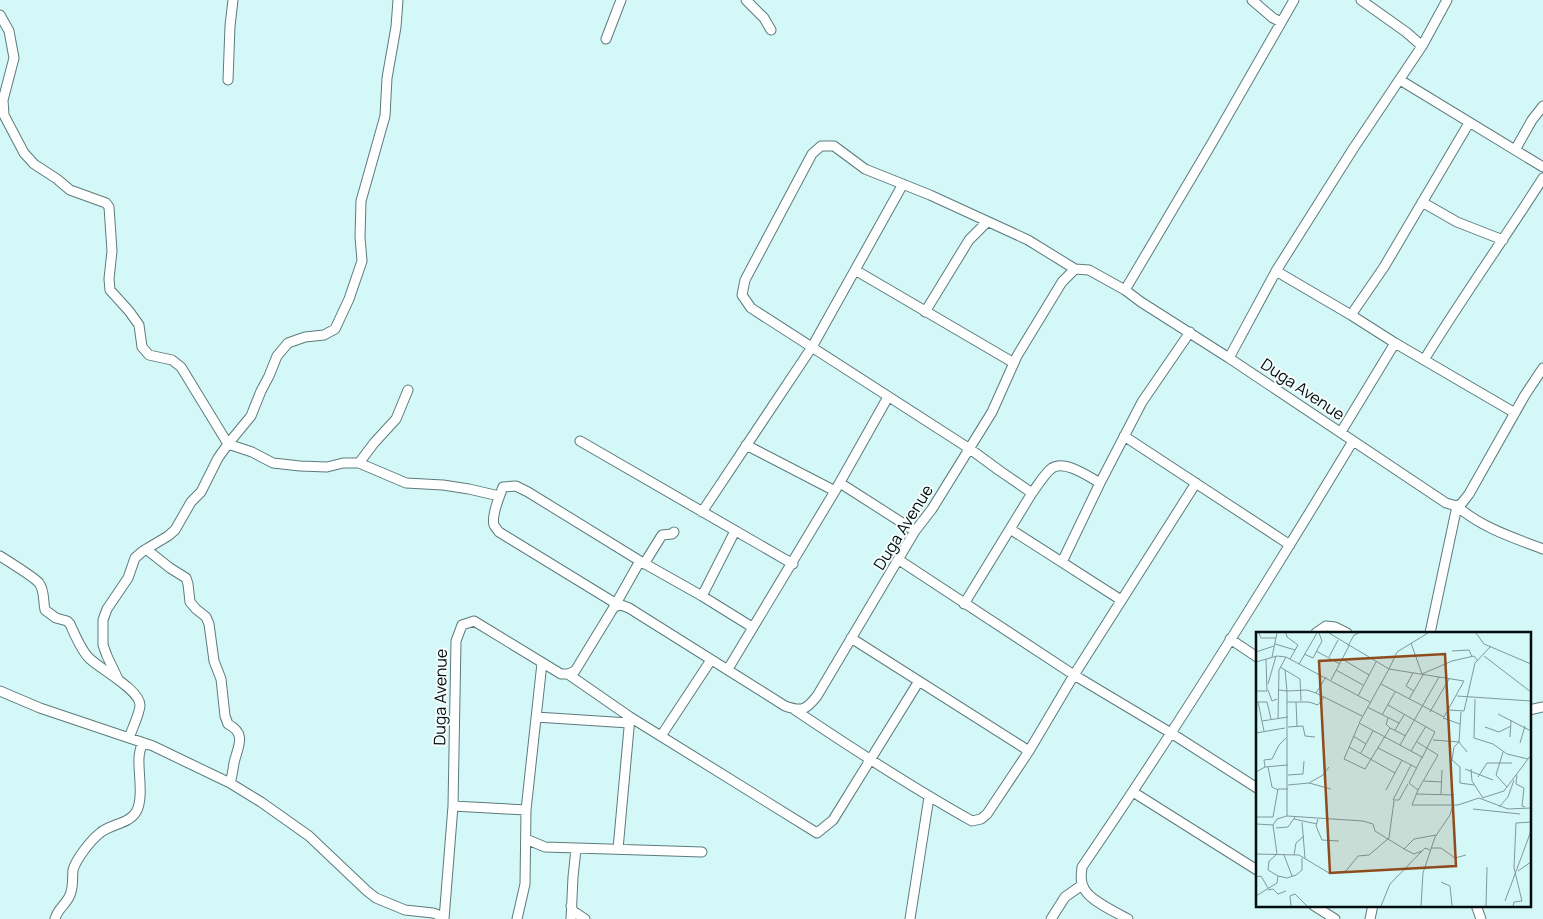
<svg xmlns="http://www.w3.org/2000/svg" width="1543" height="919" font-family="Manrope,sans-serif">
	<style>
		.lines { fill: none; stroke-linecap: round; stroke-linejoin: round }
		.minor-casing { stroke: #5c7b7c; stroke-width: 11 }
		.minor { stroke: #fff; stroke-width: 9 }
		.labels { text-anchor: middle; stroke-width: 4; stroke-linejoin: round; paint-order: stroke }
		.street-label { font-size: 16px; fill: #030d0e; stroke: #f7fefe }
		.inset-road { fill: none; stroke: #80999a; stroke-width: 1 }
		.view { fill: #8e4b1d; fill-opacity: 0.15; stroke: #8e4b1d; stroke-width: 2.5 }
		.inset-edge { fill: none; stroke: #030d0e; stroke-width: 2.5 }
	</style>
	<rect width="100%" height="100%" fill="#d4f7f8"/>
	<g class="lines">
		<defs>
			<path id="minor" d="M746,0l18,18 7,12
				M1252,0l21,18 8,4
				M1361,0l45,32 16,14
				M0,15l9,16 5,27 -11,42 1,15 20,38 10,11 23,15 13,11 36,13 3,4 3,44 -3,28 1,11 19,21 10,14 3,22 7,8 23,5 9,7 47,77 24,8 21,11 27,3 27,1 16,-4h16l47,20 37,2 26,4 30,7
				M606,39l15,-39
				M228,80l2,-54 3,-26
				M1400,80l143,87
				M1515,150l17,-30 11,-14
				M1422,202l35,20 46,18
				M1075,269l-47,-29 -98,-45 -65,-26 -31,-23h-13l-9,8 -67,126 -3,15 9,13 219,141 30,22 32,22c6,-8 13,-20 20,-25 13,-8 36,8 48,15
				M855,270l159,93
				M1276,271l75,44 44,28 120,70
				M1125,290l87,-147 82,-143
				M925,312l44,-72 18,-18
				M1351,315l33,-48 85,-144
				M1229,358l47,-87 77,-122 69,-103 25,-46
				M1424,360c38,-62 80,-121 119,-182
				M1341,432l54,-89
				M1124,436l166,109
				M580,441l213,123
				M746,445l89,46
				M359,463l15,-20 22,-24 12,-29
				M840,483l75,48
				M1457,506c23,21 57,32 86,43
				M702,512l110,-165 91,-163
				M1010,529l111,71
				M146,549l24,19 16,10 2,6 2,18 6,7 10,8 3,7 5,37 7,18 4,37 3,8c19,10 10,22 6,39 -1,7 -2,14 -4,20
				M0,556c8,5 35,22 39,27 6,8 4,19 6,27l11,8 11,3 3,3c5,11 11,26 19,34 11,11 51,32 51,47 0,8 -8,24 -11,33
				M899,560l175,115 97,58 86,55
				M1062,562l38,-79 42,-81 48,-70
				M644,564l18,-29 10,-1 2,-2
				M702,596l33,-65
				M615,603l-116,-71c-2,-3 -4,-5 -5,-7 -3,-9 6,-30 9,-38l13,-1 12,6 112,69 62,35 50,31
				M964,604l68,-111
				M614,607l26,-46
				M1316,633l10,-7 9,1 12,6
				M1430,633l27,-127
				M851,638l178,113
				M1230,639l27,18
				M728,669l107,-178 53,-94
				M568,674l62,43 187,116 16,-13 86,-139
				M118,679l-11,-23 -4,-11v-25l4,-11 21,-31 7,-20 8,-7 25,-15 7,-6 16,-28 10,-10 17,-34 10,-14 23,-28 10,-25 8,-15 8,-20 11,-13 17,-6 19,-2 11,-6 14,-30 13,-38 -2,-24 1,-36 24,-85 2,-38 9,-51 2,-27
				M0,691l40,17 113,38 77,37 31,19 48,34 58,55 9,7 29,12 28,3 11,4
				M795,710c58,39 116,77 177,111l9,-2 6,-5 42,-63 45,-76 122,-192
				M1529,710l14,-3
				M536,717l93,6
				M661,736l50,-76
				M1133,792l124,78
				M453,806l73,4
				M526,839l19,8 157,5
				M618,849l12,-132
				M1313,905l22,14
				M1476,905l5,14
				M571,906l2,5 12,8
				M55,919c2,-9 10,-14 14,-22 5,-9 3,-18 4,-27 3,-11 18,-30 27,-37 10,-9 29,-9 36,-21 8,-13 2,-40 3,-54 0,-5 2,-10 3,-15
				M444,919l9,-113 3,-165 6,-16 12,-4 87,53h7l7,-3 39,-64 7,-2 8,3 156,98c17,6 21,4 32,-10l98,-165 17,-22 60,-97 25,-56 45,-74 13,-13 14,1 36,20 16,12 88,56 217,145 11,3 5,-3 7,-9 56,-99 18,-27
				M517,919l8,-35 1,-74 16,-147
				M571,919l2,-42 3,-28
				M910,919l19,-122
				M1051,919l14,-22 17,-12
				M1128,919c-11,-6 -37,-18 -43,-29 -5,-7 -4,-15 -3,-23 95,-139 184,-282 271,-426
				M1370,919l3,-14"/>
		</defs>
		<use href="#minor" class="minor-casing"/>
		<use href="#minor" class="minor"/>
	</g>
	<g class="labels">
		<g class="street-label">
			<text transform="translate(1303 389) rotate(34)" y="6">Duga Avenue</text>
			<text transform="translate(903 527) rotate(-58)" y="6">Duga Avenue</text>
			<text transform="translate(440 697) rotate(-89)" y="6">Duga Avenue</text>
		</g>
	</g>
	<g transform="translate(1256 632)">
		<rect width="275" height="275" fill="#d4f7f8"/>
		<path class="inset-road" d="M3,1l2,5h15M30,1l1,4 11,8 -8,14M73,1l60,36 -30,54 63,34 -13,26 9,7 -6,15h46l21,-7 29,11 23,-1M220,1l8,11 47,20M155,11l11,31M19,12l20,6M92,14l6,-11 5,-2M60,19l24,13M196,19l17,-1 3,7M0,20l18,-6M48,22l9,4 9,-17 -3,-8M228,24l47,36M16,25l5,-24M73,25l9,-17M86,27l27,16M0,30l21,-6 9,1 84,45M43,32l18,-31M29,38l15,9 1,22M80,38l27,15M157,41l-7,13 8,5M166,42l30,-13 22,-5 4,5M75,48l18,-34M12,52l8,-28M125,52l63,33 20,-36 -75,-12 8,-17 31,-19M12,58l4,11 5,-2M23,58l8,1 -2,-21 -5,-3M0,59h11l-1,-32M60,61l46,23M102,64l18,-34M201,64l74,5M153,67l14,-24M219,67l-1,39 19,6 14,10 21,5M1,70h10l4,17M2,70l6,29M31,70h22l9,3 6,-8M40,70l1,24M132,73l47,27 -13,26M111,75l32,16M193,78l15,1 11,-48 16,-17M174,80l19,-33M242,82l33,17M126,83l13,-23M22,86l1,-48 7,-13M187,86l17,6M6,89l26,-4M103,92l-15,35 21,10 25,-41 -4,-4 2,-6M32,95l15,-1 2,10 10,1M229,95l14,5 12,-6M134,96l16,8M139,98l9,-15M0,101l29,-5M97,104l13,8M254,105l1,-17M177,108l26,2 2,-30M161,110l21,13 -20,35M264,111l5,-17M144,113l39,-68M93,115l46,26M122,116l39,20M155,119l15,-25M211,120l-8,-10 -5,5 -2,13 8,7v16l14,2M247,120l-7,23 11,12M105,121l12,-22M9,135l-1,-7 8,-1 7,-14 7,-7M12,135l4,20 6,3M209,137l28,11M215,137l1,12 11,17M0,140l9,-5 23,-2M32,143l15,-1 1,-13M261,143l-1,9 8,4 -2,18 3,1M222,145l9,-14h25M168,149l18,1M53,151l14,-8 6,-8M152,152l-9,16h-6l18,-35M32,153l21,-2 22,6M130,158l16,-30M161,162l37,1M185,162l1,-24M226,166l22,-7 27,-36M243,175l9,-10 6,-17M217,177l47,5M31,184l76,5 10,3 2,7 31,19 8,4 8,-3M0,185h17M17,185l5,-28h10M38,187l23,5M62,187l-2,7 6,14 17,1M46,190l3,36M0,192l17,1 4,-6 10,-3v-125l20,-1 9,3 10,-16M17,193l4,29M20,196l12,-1 7,-10M175,216h10l14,10 11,-3M148,217l10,-10 22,-4M0,222l43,1 30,18 17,-2 12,-15 11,-1 20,-17 5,-37M28,223l8,21M38,223l2,-12 8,-7M262,239l13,-9M22,244l9,2 9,-3 6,-5v-12M0,245l5,-1 7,12M185,250l9,4 2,20M12,258l5,-1 5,5 8,-3M0,264l21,-13 1,-7 -10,-6 1,-9 7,-6M249,269l26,-70M35,274l-1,-10 5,-2 12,12M125,274l9,-22 35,-36 5,2M165,274l2,-33 12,-36 15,-22 3,-10M230,274l1,-39M257,274l1,-4 8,-1 -8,-33 2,-45 15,-1"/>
		<path class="view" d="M189,22l11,212 -126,7 -11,-212z"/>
		<rect width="275" height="275" class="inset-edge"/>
	</g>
</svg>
